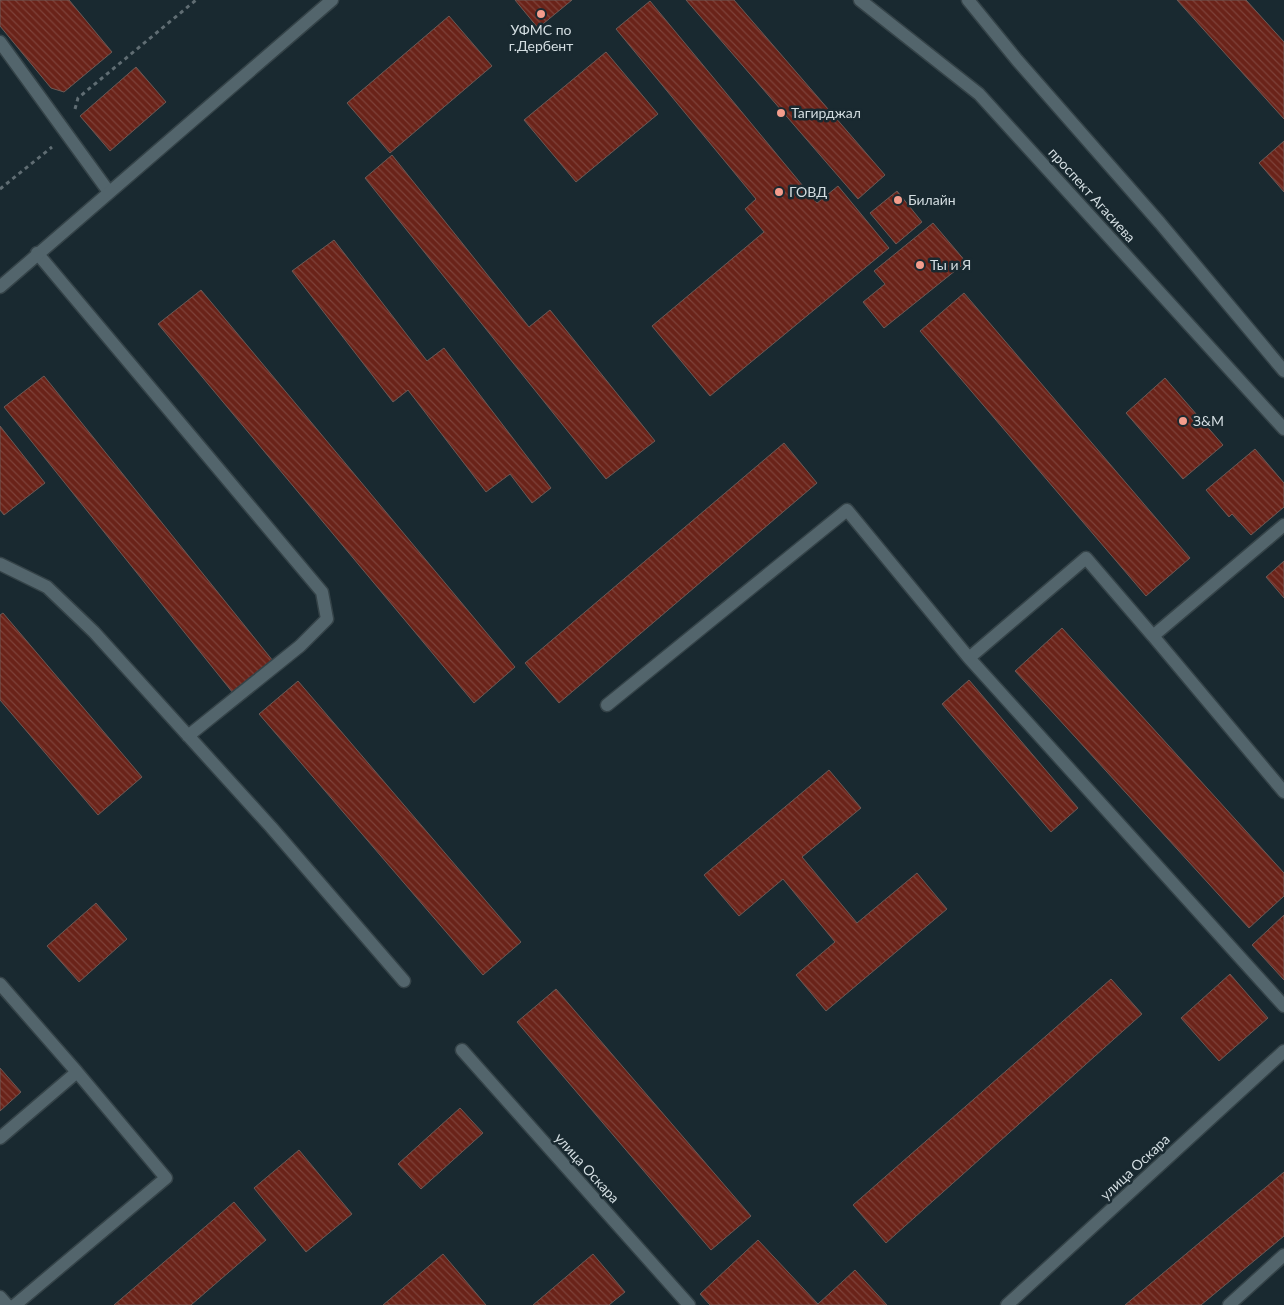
<svg xmlns="http://www.w3.org/2000/svg" width="1284" height="1305" font-family="Lato,sans-serif">
	<style>
		.building { fill: url(#building-back-hatch); stroke: #6c5a56 }
		.lines { fill: none; stroke-linecap: round; stroke-linejoin: round }
		.lane-casing { stroke: #354348; stroke-width: 15 }
		.street-casing { stroke: #354348; stroke-width: 15 }
		.secondary-casing { stroke: #354348; stroke-width: 15 }
		.path { stroke: #606d73; stroke-width: 3; stroke-dasharray: 4 4; stroke-linecap: butt }
		.lane { stroke: #53656c; stroke-width: 12 }
		.street { stroke: #53656c; stroke-width: 12 }
		.secondary { stroke: #53656c; stroke-width: 12 }
		.poi-dot { fill: #f49d8d; stroke: #192930; stroke-width: 2 }
		.labels { text-anchor: middle; stroke-width: 5; stroke-linejoin: round; paint-order: stroke }
		.poi-label { font-size: 14px; fill: #d3dde1; stroke: #192930; text-anchor: start }
		.street-label { font-size: 14px; fill: #d3dde1; stroke: #192930 }
	</style>
	<defs>
		<pattern id="building-back-hatch" width="6" height="6" patternUnits="userSpaceOnUse" patternTransform="scale(1.25)"><rect width="6" height="6" fill="#6a2319"/><path d="M-1 5l2 2M0 0l6 6M5-1l2 2" fill="none" stroke="#7e423a"/></pattern>
	</defs>
	<rect width="100%" height="100%" fill="#192930"/>
	<path class="building" d="M0,0h69l43,52 -48,40 -13,-4 -51,-62z
		M515,0h57l-34,28z
		M686,0h48l151,175 -27,24z
		M1177,0h69l38,42v77z
		M650,1l167,202 21,-17 51,62 -179,148 -58,-70 112,-94 -19,-23 11,-10 -140,-170z
		M449,16l43,50 -102,87 -43,-50z
		M606,52l52,62 -82,68 -52,-62z
		M136,67l30,35 -56,49 -30,-35z
		M1284,141v51l-25,-29z
		M392,155l137,172 21,-17 105,131 -49,38 -241,-301z
		M897,191l25,31 -26,22 -26,-31z
		M933,223l33,39 -82,66 -21,-26 22,-18 -11,-13z
		M334,240l93,121 17,-13 107,140 -19,15 -22,-29 -24,18 -78,-102 -15,12 -101,-131z
		M201,290l314,377 -41,36 -316,-379z
		M964,293l226,265 -44,38 -226,-265z
		M44,376l229,285 -40,32 -229,-286z
		M1165,378l58,67 -40,34 -57,-66z
		M0,426l45,57 -41,32 -4,-5z
		M784,443l33,40 -258,220 -34,-40z
		M1255,449l29,34v24l-33,28 -19,-21 -3,3 -23,-27z
		M1284,561v37l-18,-21z
		M3,613l139,164 -44,38 -98,-115v-85z
		M1062,628l222,245v23l-35,32 -234,-257z
		M969,680l109,128 -27,24 -109,-128z
		M298,681l223,261 -38,33 -224,-261z
		M829,770l32,38 -59,49 55,66 60,-50 30,36 -121,102 -30,-36 39,-33 -52,-63 -44,37 -35,-41z
		M96,903l31,36 -48,43 -32,-36z
		M1284,915v65l-32,-35z
		M1230,974l38,44 -49,43 -38,-43z
		M1111,979l31,35 -256,229 -33,-38z
		M556,989l195,227 -40,34 -194,-228z
		M0,1068l21,24 -21,19z
		M460,1108l23,25 -62,56 -23,-25z
		M299,1150l53,64 -46,38 -52,-64z
		M1284,1172v64l-83,69h-76z
		M234,1202l32,38 -75,65h-77z
		M758,1240l60,64 37,-34 32,35h-177l-10,-11z
		M443,1254l43,51h-103z
		M593,1254l32,38 -16,13h-76z"/>
	<g class="lines">
		<defs>
			<path id="lane" d="M0,42l109,150
				M37,253l285,339 5,27 -27,27 -112,90
				M0,564l47,23 47,45 177,195 133,154
				M1153,636l131,156
				M969,658l315,348
				M607,705l240,-195 122,148 117,-100 67,78 131,-111
				M0,984l77,88 -77,66
				M0,1297l7,8
				M15,1305l151,-127 -89,-106
				M1229,1305l55,-50"/>
			<path id="street" d="M0,287l332,-287
				M462,1050l227,255
				M1007,1305l277,-254"/>
			<path id="secondary" d="M860,0l119,94 305,335
				M968,0l49,60 143,163 124,148"/>
		</defs>
		<use href="#lane" class="lane-casing"/>
		<use href="#street" class="street-casing"/>
		<use href="#secondary" class="secondary-casing"/>
		<path class="path" d="M75,109l3,-11 118,-98
			M0,189l52,-42"/>
		<use href="#lane" class="lane"/>
		<use href="#street" class="street"/>
		<use href="#secondary" class="secondary"/>
	</g>
	<g class="poi-dot">
		<circle cx="541" cy="14" r="5"/>
		<circle cx="781" cy="113" r="5"/>
		<circle cx="779" cy="192" r="5"/>
		<circle cx="898" cy="200" r="5"/>
		<circle cx="920" cy="265" r="5"/>
		<circle cx="1183" cy="421" r="5"/>
	</g>
	<g class="labels">
		<g class="poi-label">
			<text x="541" y="35" text-anchor="middle">УФМС по<tspan x="541" dy="16">г.Дербент</tspan></text>
			<text x="791" y="118">Тагирджал</text>
			<text x="789" y="197">ГОВД</text>
			<text x="908" y="205">Билайн</text>
			<text x="930" y="270">Ты и Я</text>
			<text x="1193" y="426">З&amp;М</text>
		</g>
		<g class="street-label">
			<text transform="translate(1092 195) rotate(48)" y="5">проспект Агасиева</text>
			<text transform="translate(1135 1167) rotate(-43)" y="5">улица Оскара</text>
			<text transform="translate(587 1168) rotate(48)" y="5">улица Оскара</text>
		</g>
	</g>
</svg>
